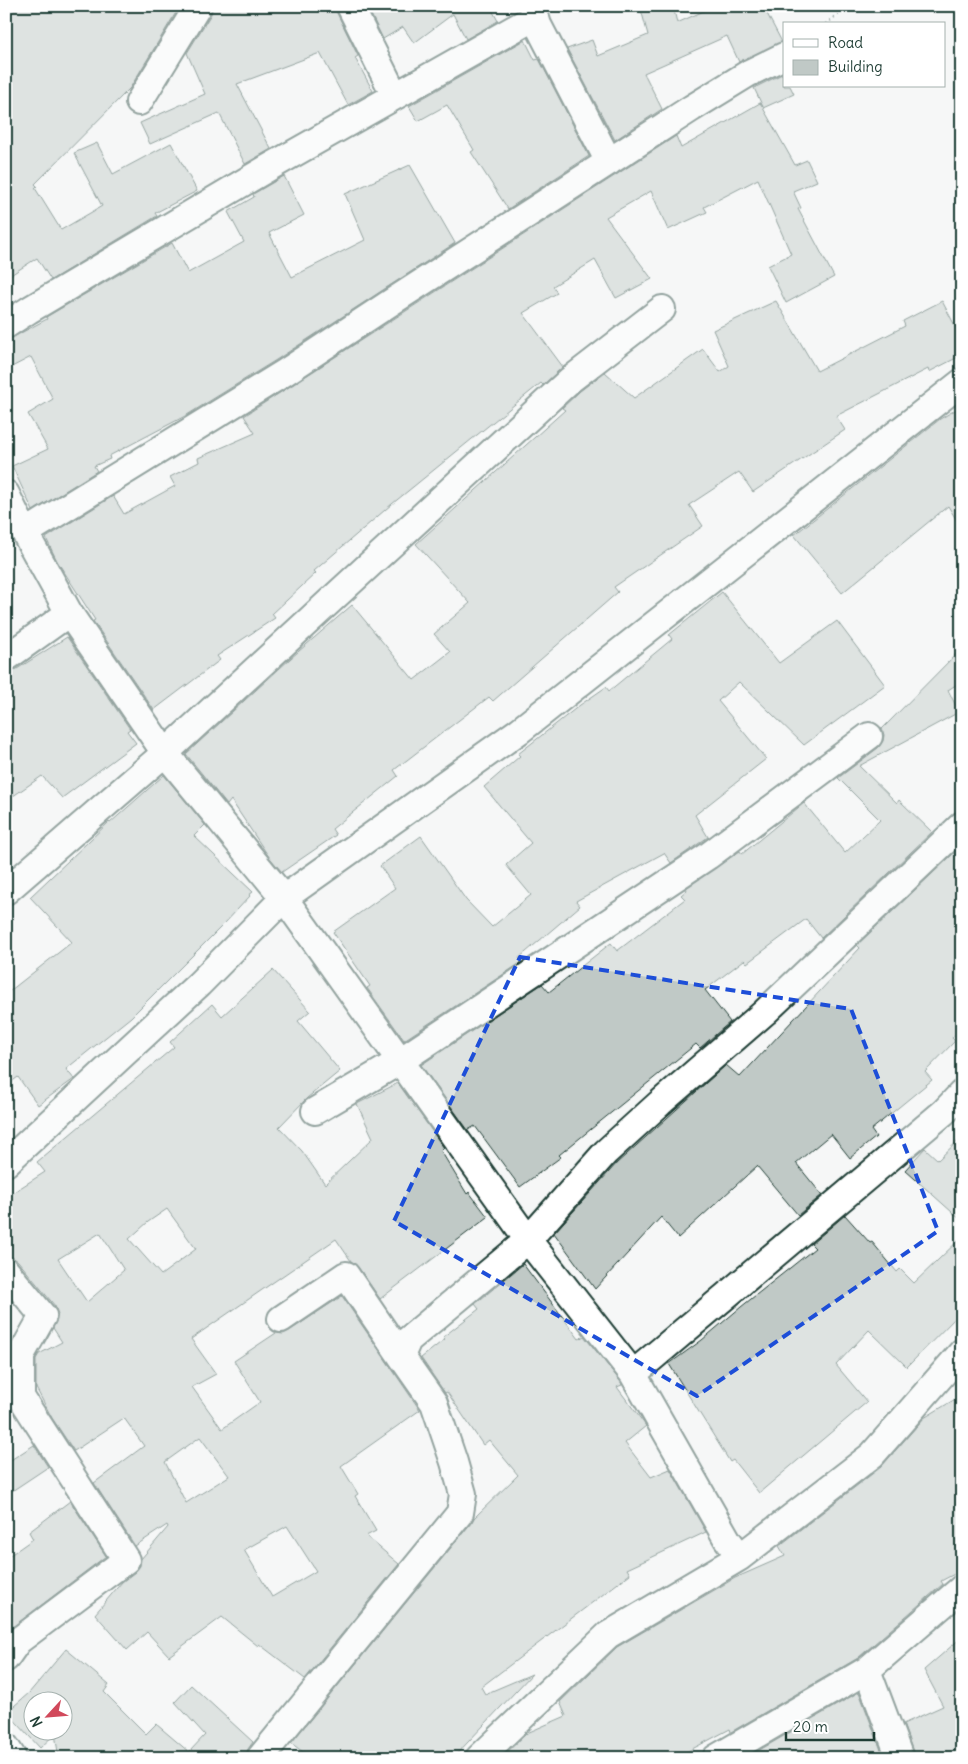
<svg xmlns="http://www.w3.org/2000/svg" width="968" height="1764" font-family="Delius,sans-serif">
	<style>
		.building { fill: #c0c9c6; stroke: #1f3d34; fill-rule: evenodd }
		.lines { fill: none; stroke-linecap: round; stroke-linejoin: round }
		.street-casing { stroke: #1f3d34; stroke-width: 30 }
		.path { stroke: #1f3d34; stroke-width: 3; stroke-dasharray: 1 4; stroke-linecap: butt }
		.street { stroke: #fff; stroke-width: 26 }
		.marked { fill: none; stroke: #1d4ed8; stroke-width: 4; stroke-dasharray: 10 6; stroke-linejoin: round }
	</style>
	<rect width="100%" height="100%" fill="#f6f7f7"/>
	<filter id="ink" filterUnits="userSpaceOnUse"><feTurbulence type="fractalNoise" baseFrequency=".02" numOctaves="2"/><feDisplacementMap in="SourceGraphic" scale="10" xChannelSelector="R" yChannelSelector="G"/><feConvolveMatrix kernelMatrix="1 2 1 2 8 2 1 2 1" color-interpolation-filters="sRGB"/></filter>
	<g filter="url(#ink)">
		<path class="building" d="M6,6h174l-50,82 -95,96 2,2 -2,2 26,42 41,-24 -28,-53 23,-10 16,31 58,-31 26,48 -42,22 2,3 -106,64 -14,-22 -31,20z
			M213,6h122l2,7 21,43 -3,2 18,33 -25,14 -28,-52 -83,31 34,65 -26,15 -26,-51 -69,31 -10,-21 65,-29 -18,-41 24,-39z
			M367,6h123l8,15 -32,18 -13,-25 -39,29 -11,-16 -20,12z
			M640,6h33l4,17 38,-17h48l19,36 -43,20 -12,-26 -83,37 18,36 -47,31 -48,-91 25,-9 6,16 50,-21z
			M525,40l10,20 4,-1 50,97 -81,53 -37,-57 3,-2 -27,-45 -29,16 -9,-15z
			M784,73v13h6l4,8 -31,14 32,57 12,-5 10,21 -24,10 8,17 -3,1 36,68 -48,26 -18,-37 23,-12 -33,-75 -54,28 3,5 -39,18 -17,-39 -45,26 46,62 -36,19 -21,-38 -42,26 4,7 -34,20 40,54 -20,18 -2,-2 -149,121 -78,67 2,2 -44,41 3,4 -58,38 3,4 -66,50 -61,-89 2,-1 -38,-59 -11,-23 67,-42 11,18 51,-28 -5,-9 29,-15 -1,-4 57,-25 -11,-17 432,-280 5,12 79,-45 3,4 -9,-19z
			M410,165l45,78 -179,117 -89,55 -78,41 1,3 -16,7 3,5 -64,40 -21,-45 36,-17 -20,-35 25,-15 -22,-42 -25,13v-29l41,-22 -1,-2 126,-74 16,30 56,-31 -16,-30 26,-15 -1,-3 31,-18 20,39 -35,18 23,44 73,-37 -20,-46z
			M776,301l41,70 88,-45 -2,-5 39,-20 20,38v16l-33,17 -1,-3 -92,47 9,14 -92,62 -14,-20 -50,33 14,21 -89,61 4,5 -125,109 -4,-4 -95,73 4,6 -66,53 4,6 -54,37 -13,-15 -38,-57 -4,5 -41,-51 105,-96 61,-53 62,75 36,-28 -16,-18 36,-31 -54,-59 149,-134 -3,-2 18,-17 25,-19 29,26 69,-49 17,23 9,-6 -16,-36z
			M962,406v123l-14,-23 -106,87 -48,-58 146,-116z
			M722,592l57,71 58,-42 48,64 -81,60 -65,-63 -21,19 48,58 -71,56 13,22 -37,26 -7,-10 -88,48 4,5 -61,52 3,4 -118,78 -37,-52 3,-2 -37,-54 62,-44 -15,-22 41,-30 45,64 26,27 39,-32 -25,-30 25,-22 -47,-56 36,-31 -2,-2 62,-49 26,-18 3,4 63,-52 -3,-4z
			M67,637l63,92 -3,2 9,12 -74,55 -20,-22 -36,25v-125z
			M962,648v33l-14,9 11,22 -100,54 38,37 2,-3 33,32 -111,106 -15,-19 -59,44 -3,-3 -39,30 25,32 -30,26 -4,-4 -137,111 2,2 -41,30 -45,-61 -7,4 -47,-65 121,-81 7,8 62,-49 6,8 68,-52 -4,-4 6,-5 -1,-2 54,-37 2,3 62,-51 41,50 35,-33 -42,-42 40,-30 5,-7 1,-6 -2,-6z
			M164,775l41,50 -11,11 59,56 -4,3 1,1 -25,27 -94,94 -65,52 8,10 -36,26 -20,-28 -12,9v-92l66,-52 -42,-45 79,-75 1,1z
			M954,853l8,8v167l-10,10 3,3 -30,31 7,8 -61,50 5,7 -26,21 -19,-24 -35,29 26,32 -24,20 -41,-49 -79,72 -17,-21 -66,72 -41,-56 63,-70 109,-98 14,12 120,-129 -3,-3z
			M273,970l37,41 -12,10 42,50 -33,27 -28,29 23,24 23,33 48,-46 -16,-34 41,-21 46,65 -3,3 26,43 2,-2 19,25 -108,82 -22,-32 -7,-6 -15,-22 -145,100 25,35 -24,13 30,42 38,-27 -26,-41 42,-28 7,1 6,-3 53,-35 78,114 -79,56 17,28 -3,2 21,35 -10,5 33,28 -94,115 -46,-35 -1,2 -36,-29 -53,39 -22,-24 -20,18 -32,-36 27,-32 13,-10 5,-6 1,-7 27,-32 -1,-2 -32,21 -41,-63 50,-37 -20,-28 -50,33 -22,-33 -16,-30v-29l3,-5 23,-12 -9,-14 5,-14 -3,-8 -37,-45 -6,-4 -6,-1v-59l39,-25 -8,-10 137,-115 -4,-5 42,-38 10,12zM167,1209l29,40 -35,26 -32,-36 19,-17zM100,1233l24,37 -37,32 -29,-43zM200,1437l29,39 -43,27 -21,-41zM287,1526l29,45 -44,26 -28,-47z
			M962,1137v84l-57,-51 20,-22 13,12z
			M845,1215l25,28 2,-1 25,30 3,-3 14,14 48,-46v74l-55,56 -38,-37 -33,35 31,37 -108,91 -26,-33 -3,2 -61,-98 33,-24 39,-33 74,-59 -4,-4z
			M523,1264l56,75 5,-3 37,46 1,3 -5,2 29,39 -21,17 26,34 19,-8 36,63 -79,37 3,5 -149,113 4,7 47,-20 -79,84h-142l-20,-15 181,-221 2,-4 44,-43 -29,-35 -6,5 -36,-53 -2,1 -24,-35 24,-19 -2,-2 36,-28 -4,-5z
			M962,1395v175l-21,11 2,3 -85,74 -127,74 -1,-3 -55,29h-174l26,-25 39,-17 -6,-14 57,-55 118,-69 50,-22 -6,-10 102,-79 43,-49z
			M34,1445l14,22 -42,28v-32z
			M70,1501l36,55 -100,76v-74l27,-19 -4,-7z
			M962,1637v121h-47l-12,-34 40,-18 -19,-36z
			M66,1649l43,36 -5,7 42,42 10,-10 33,28 16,-17 -30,-33 16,-17 62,57 -5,7 -3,9h-186l-4,-24 -15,14 -33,-36 22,-19zM32,1702h30v30h-30z
			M859,1692l25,66h-138z"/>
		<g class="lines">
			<defs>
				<path id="street" d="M350,6l45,90
					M532,6l6,19 71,137
					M139,102l59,-96
					M6,325l23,-15 239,-142 267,-151
					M6,494l19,39 44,80 96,140 119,145 244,342 105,134 94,165 13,18
					M25,533l259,-160 106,-70 302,-195 57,-35 35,-17
					M6,658l63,-45
					M6,891l159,-138 405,-373 92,-71
					M315,1111l85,-50 308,-205 161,-120
					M6,1163l193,-179 85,-86 235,-167 443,-349
					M6,1271l37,45 -22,39v42l105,163 -108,81 -12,17
					M281,1319l65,-44 55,81
					M633,1374l311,-262 18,-19
					M867,1670l33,88
					M6,1747l7,11
					M260,1758l200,-245 3,-19 -9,-32 -20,-59 -33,-47 7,-16 120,-100 78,-88 54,-49 105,-91 197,-187
					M479,1758l129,-123 132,-78 132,-102 90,-103
					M716,1758l151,-88 95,-82"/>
			</defs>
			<use href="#street" class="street-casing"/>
			<path class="path" d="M826,24l21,-18"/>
			<use href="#street" class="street"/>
		</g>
	</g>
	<path d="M0 0H968V1764H0ZM520,957l331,52 87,222 -241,165 -303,-175z" fill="#f6f7f7" fill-opacity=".55" fill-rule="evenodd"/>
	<path class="marked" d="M520,957l331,52 87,222 -241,165 -303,-175z"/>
	<rect width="968" height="1764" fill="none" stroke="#fff" stroke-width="25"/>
	<rect x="12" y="12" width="943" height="1739" fill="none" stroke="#1f3d34" stroke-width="2" filter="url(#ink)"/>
	<rect x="783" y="22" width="162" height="65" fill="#ffffff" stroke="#a5b1ae"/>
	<rect x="793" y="39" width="25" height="8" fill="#ffffff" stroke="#a5b1ae"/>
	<text x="828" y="48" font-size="15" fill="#1f3d34">Road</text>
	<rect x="793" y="60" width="25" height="15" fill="#c0c9c6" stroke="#a5b1ae"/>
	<text x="828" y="72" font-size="15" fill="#1f3d34">Building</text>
	<g transform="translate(48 1716) rotate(244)"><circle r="24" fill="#ffffff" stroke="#a5b1ae"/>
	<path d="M0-4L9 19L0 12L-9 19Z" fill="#d1495b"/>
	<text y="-8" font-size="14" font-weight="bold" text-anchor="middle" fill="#1f3d34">N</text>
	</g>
	<path d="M786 1732v8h88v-8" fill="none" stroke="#1f3d34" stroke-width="2.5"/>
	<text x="793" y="1732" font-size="15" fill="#1f3d34" stroke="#ffffff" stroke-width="4" paint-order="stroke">20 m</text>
</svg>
